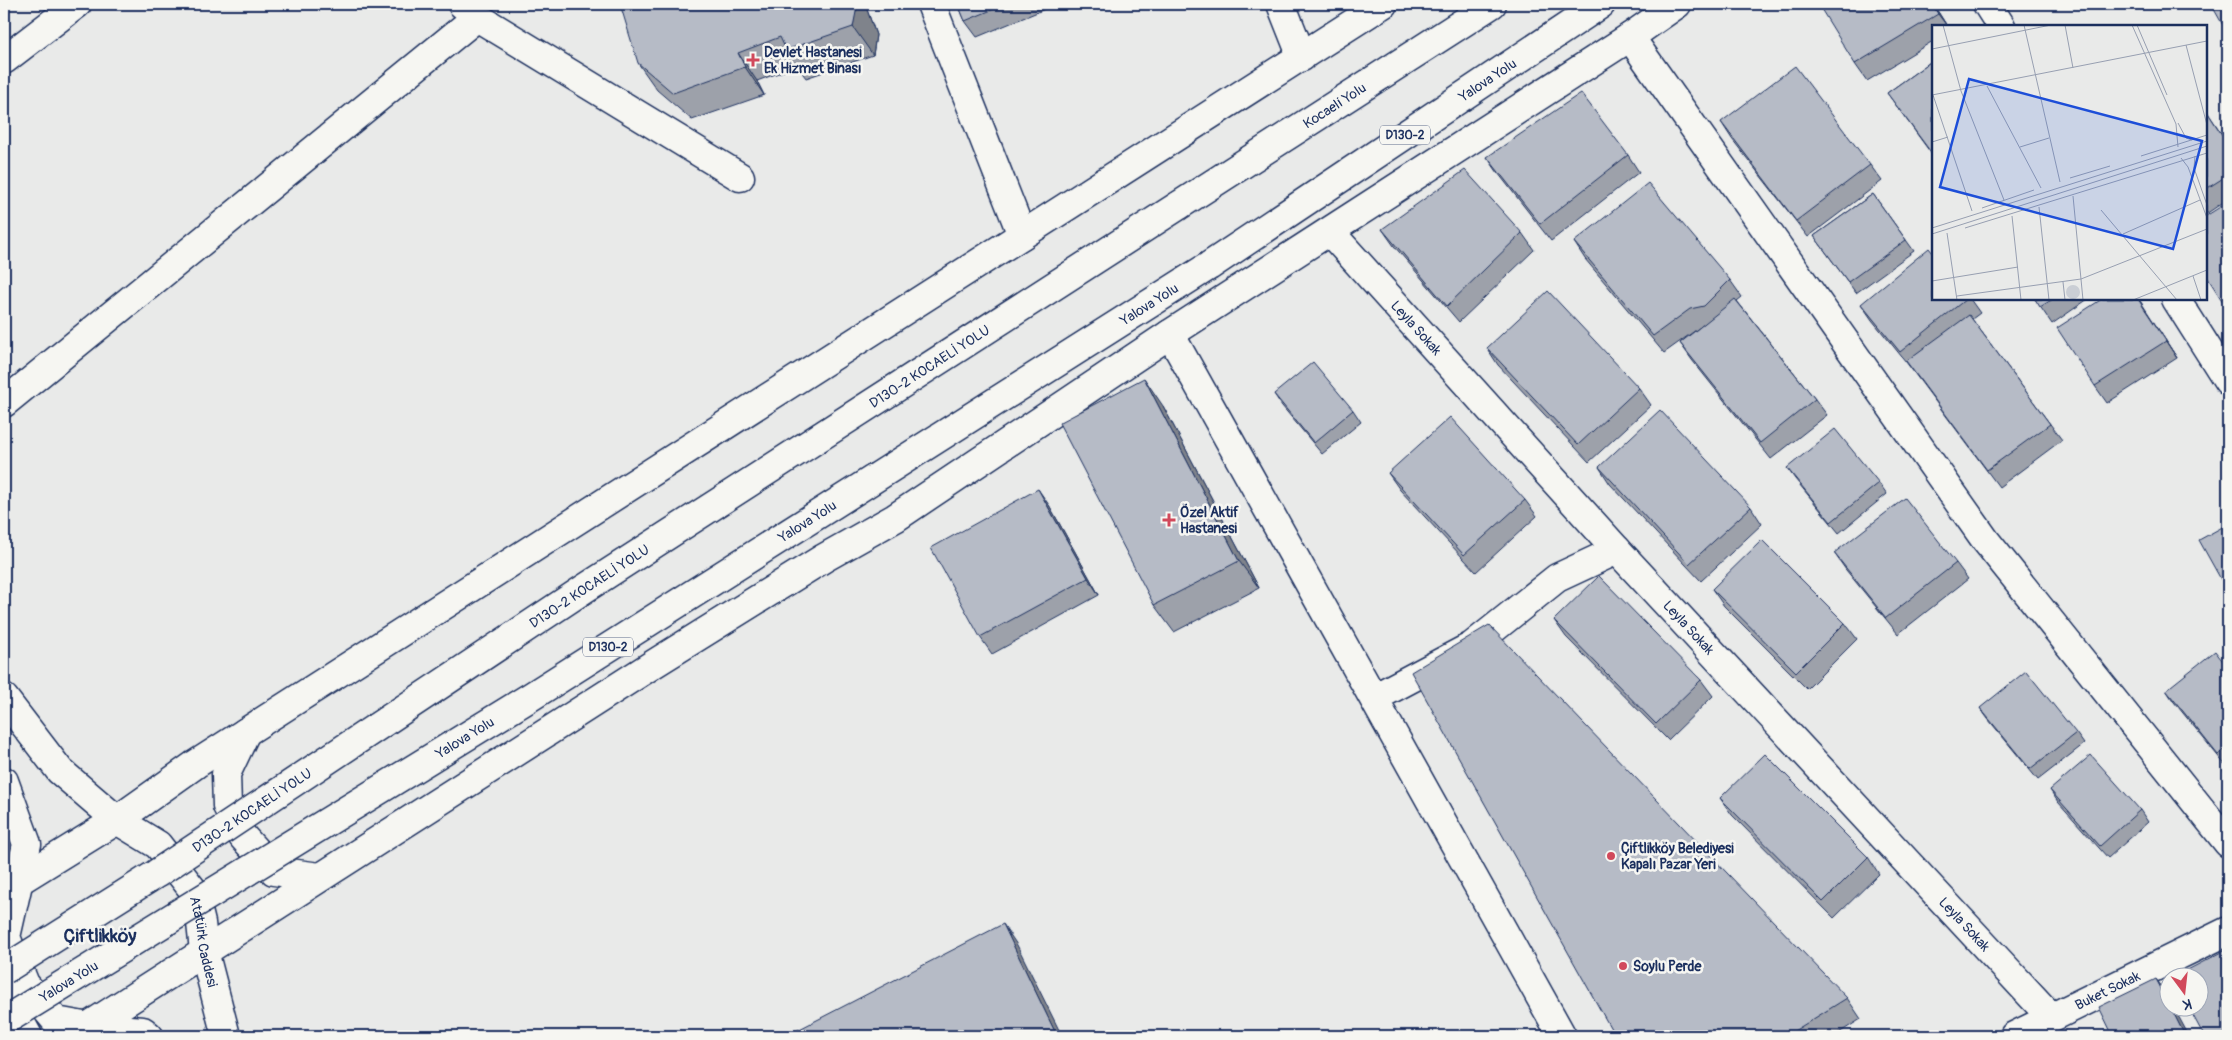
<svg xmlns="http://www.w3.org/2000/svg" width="2232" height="1040" font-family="Pangolin,sans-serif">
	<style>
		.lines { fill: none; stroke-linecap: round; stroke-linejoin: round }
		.minor-casing { stroke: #1b2f5e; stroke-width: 31 }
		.major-casing { stroke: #1b2f5e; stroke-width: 31 }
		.highway-casing { stroke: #1b2f5e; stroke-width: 31 }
		.minor { stroke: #f6f6f2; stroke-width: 28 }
		.major { stroke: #f6f6f2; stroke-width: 28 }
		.highway { stroke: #f6f6f2; stroke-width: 28 }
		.highway-bridge-casing { stroke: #1b2f5e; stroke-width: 31; stroke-linecap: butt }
		.highway-bridge { stroke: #f6f6f2; stroke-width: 28 }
		.wall { fill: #9da1aa; stroke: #1b2f5e }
		.shaded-wall { fill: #7f838b; stroke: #1b2f5e }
		.building { fill: #b6bbc6; stroke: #1b2f5e }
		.poi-dot { fill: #d1495b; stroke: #f6f6f2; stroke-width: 2 }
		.labels { text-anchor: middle; stroke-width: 5; stroke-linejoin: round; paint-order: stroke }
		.shield { fill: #f6f6f2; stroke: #5d6b8a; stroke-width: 1 }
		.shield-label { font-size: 12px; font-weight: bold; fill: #1b2f5e }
		.poi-label { font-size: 14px; font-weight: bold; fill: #1b2f5e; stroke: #f6f6f2; text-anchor: start }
		.street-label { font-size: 14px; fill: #1b2f5e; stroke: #f6f6f2 }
		.district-label { font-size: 19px; font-weight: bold; fill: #1b2f5e; stroke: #f6f6f2 }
		.inset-road { fill: none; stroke: #979fb1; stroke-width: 1 }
		.view { fill: #1d4ed8; fill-opacity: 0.15; stroke: #1d4ed8; stroke-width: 2.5 }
		.inset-edge { fill: none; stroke: #1b2f5e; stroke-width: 2.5 }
	</style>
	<rect width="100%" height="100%" fill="#e9eae9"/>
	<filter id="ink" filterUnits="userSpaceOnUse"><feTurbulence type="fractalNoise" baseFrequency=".02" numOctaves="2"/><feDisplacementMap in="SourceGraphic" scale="10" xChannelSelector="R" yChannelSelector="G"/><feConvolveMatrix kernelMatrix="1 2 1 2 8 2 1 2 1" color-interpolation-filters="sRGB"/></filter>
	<g filter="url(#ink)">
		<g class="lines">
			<defs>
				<g id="minor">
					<path d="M462,4l15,13 263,160"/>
					<path d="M931,4l91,231"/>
					<path d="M1281,4l21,53"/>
					<path d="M1987,4l14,22"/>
					<path d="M1630,37l356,504 242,302"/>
					<path d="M4,60l73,-56"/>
					<path id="s1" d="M1330,232l287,318 434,467"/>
					<path d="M2176,299l52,82"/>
					<path d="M1170,334l392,702"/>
					<path d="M4,403l473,-386"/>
					<path id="s2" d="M4,698l56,73 57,49 41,25 35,45 8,33 3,28 22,85"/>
					<path d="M1374,698l98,-52 85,-68 60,-28"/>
					<path d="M4,781l23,63 -21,93 19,47 31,37 33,6 54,4 6,5"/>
					<path id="s3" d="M2014,1036l214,-105"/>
				</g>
				<path id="major" d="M246,732l-20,42 1,32 16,31 31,34 46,6
					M4,992l24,44"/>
				<g id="highway">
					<path id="s4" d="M1178,206l314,-202"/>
					<path id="s5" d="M1209,266l392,-262"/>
					<path d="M4,890l113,-70 79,-56 50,-32 1137,-728"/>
					<path d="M73,1036l579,-371 172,-107 71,-40 275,-184 460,-297 47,-33"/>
				</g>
			</defs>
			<use href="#minor" class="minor-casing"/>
			<use href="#major" class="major-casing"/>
			<use href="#highway" class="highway-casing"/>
			<use href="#minor" class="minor"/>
			<use href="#major" class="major"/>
			<use href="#highway" class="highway"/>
			<defs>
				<g id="highway-bridge">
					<path id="s6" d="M4,970l152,-96 428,-285 594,-383"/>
					<path id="s7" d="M4,1021l528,-325 677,-430"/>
				</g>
			</defs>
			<use href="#highway-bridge" class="highway-bridge-casing"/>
			<use href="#highway-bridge" class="highway-bridge"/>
		</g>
		<path class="wall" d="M865,4l11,31 -3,20 -67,23 -9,-12 -40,15 7,14 -72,25 -35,-30 -19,-27z
			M958,4h99l-80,33 -12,-16z
			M1933,4l14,22h-14v15l-66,40 -12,-17z
			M1933,60v96l-46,-63z
			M2206,110l22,33v56l-22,15z
			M1721,122l149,43 12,16 -74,56 -76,-98z
			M1628,155l11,17 -88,69 -53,-68 -11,-16z
			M1873,194l41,57 -58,42 -42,-57z
			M1382,229l140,4 12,17 -75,72 -65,-76z
			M1574,242l156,38 12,17 -5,4 78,98 12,16 -56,44 -79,-99 -12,-17 23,-18 -39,28 -79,-94z
			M1933,299h37l10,14 -8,6 90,121 -63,47 -93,-125 -34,-42 -11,-16z
			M2035,299h53l-36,25z
			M2138,299l39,59 -70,45 -12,-17z
			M1487,348l152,40 12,17 -62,57 -91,-97z
			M1274,394l79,16 8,12 -39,32 -40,-48z
			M1163,406l96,182 -85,44 -20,-27z
			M1599,467l152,40 11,17 -61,57 -91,-97z
			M1787,468l92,15 8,11 -48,39 -44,-54z
			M1388,473l137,27 12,16 -61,56 -76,-82z
			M1049,505l50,90 -107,59 -12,-17z
			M1834,553l122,10 12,16 -70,55 -52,-64z
			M1712,589l133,34 12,16 -50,50 -83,-83z
			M1554,620l147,60 12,16 -45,44 -102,-103z
			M2228,668v97l-2,1 -52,-64 -8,-12z
			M1980,708l96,25 8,11 -46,36 -50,-61z
			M2050,790l90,20 8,12 -40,36 -50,-56z
			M1720,798l148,59 11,17 -45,44 -102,-103z
			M1847,998l14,21 -27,17h-219z"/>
		<path class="shaded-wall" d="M856,4h9l11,31 -3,20 -20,-28z
			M1932,4h1l14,22 -9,-12z
			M738,53l19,28 7,14 -19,-28z
			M2138,299h1l38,59 -11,-17z
			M1144,378l19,28 96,182 -20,-27z
			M1038,489l11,16 50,90 -11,-17z
			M1003,924l14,21 45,91h-5z
			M2156,979l12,16 2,3v7z
			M2171,1008h3l15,28h-4z"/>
		<path class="building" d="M620,4h236l1,3 -4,20 -67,23 -6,-13 -42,16 7,14 -72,26 -35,-30z
			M958,4h48l-41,17z
			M1818,4h114l6,10 -83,50z
			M2211,4h17v30z
			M1933,60v89l-3,2 -43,-58z
			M1795,66l75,99 -74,56 -75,-99z
			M1581,93l47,62 -88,69 -53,-67z
			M2206,110l22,34v31l-22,14z
			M1465,170l57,63 -75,73 -65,-77z
			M1648,183l82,97 -26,26 -14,3 -37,27 -79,-94z
			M1873,194l33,46 -58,42 -34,-46z
			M2228,202v108l-22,-35v-59z
			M1929,248l4,5v46h33l-66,53 -39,-48z
			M1548,291l91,97 -61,57 -91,-97z
			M1735,299l80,100 -55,44 -80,-100z
			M2035,299h18l-13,8z
			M2102,299h36l28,42 -71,45 -38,-58z
			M1969,315l81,109 -63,46 -81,-109z
			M1313,362l40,48 -39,33 -40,-49z
			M1144,378l95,183 -85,44 -95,-182z
			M1660,410l91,97 -62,57 -90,-97z
			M1450,417l75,83 -61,55 -76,-82z
			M1835,429l44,54 -48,39 -44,-54z
			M1038,489l50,89 -108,59 -49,-89z
			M1905,498l51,65 -70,55 -52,-65z
			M2228,524v68l-29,-52z
			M1762,540l83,83 -49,49 -84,-83z
			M1599,576l102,104 -45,44 -102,-104z
			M1489,625l358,373 -61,38h-171l-204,-364z
			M2215,651l13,17v79l-10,8 -52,-65z
			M2026,671l50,62 -46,36 -50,-61z
			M1765,754l103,103 -45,45 -103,-104z
			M2091,755l49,55 -40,36 -50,-56z
			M2228,766v11l-5,-7z
			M1003,924l54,112h-271z
			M2228,949v87h-24l-15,-28h11v-30h-26v-1z
			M2156,979l14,26v3h1l14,28h-72l-14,-29z"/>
	</g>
	<g class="poi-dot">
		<path d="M750.5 52.5h5v5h5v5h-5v5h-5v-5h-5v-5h5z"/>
		<path d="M1166.5 512.5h5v5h5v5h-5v5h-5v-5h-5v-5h5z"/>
		<circle cx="1611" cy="856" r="5"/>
		<circle cx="1623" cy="966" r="5"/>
	</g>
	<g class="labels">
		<g class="shield">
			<rect x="1380" y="125.5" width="50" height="19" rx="4"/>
			<rect x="583" y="637.5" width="50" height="19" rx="4"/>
		</g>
		<g class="shield-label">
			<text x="1405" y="139">D130-2</text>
			<text x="608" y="651">D130-2</text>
		</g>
		<g class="poi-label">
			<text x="764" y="57">Devlet Hastanesi<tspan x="764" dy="16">Ek Hizmet Binası</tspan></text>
			<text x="1180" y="517">Özel Aktif<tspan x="1180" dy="16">Hastanesi</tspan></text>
			<text x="1621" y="853">Çiftlikköy Belediyesi<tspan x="1621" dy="16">Kapalı Pazar Yeri</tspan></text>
			<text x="1633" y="971">Soylu Perde</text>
		</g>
		<g class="street-label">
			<text dy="5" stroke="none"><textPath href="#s5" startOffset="335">Yalova Yolu</textPath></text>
			<text dy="5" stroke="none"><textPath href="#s4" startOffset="186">Kocaeli̇ Yolu</textPath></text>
			<text dy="5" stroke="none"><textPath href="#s7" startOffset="1351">Yalova Yolu</textPath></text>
			<text dy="5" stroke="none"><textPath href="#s1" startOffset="129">Leyla Sokak</textPath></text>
			<text dy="5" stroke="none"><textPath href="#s6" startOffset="1105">D130-2 KOCAELİ YOLU</textPath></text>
			<text dy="5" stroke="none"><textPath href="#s7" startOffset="946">Yalova Yolu</textPath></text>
			<text dy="5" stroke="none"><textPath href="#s6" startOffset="700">D130-2 KOCAELİ YOLU</textPath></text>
			<text dy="5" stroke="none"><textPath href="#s1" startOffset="534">Leyla Sokak</textPath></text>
			<text dy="5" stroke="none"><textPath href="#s7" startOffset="541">Yalova Yolu</textPath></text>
			<text dy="5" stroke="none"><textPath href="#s6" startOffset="295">D130-2 KOCAELİ YOLU</textPath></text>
			<text dy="5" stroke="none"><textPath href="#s1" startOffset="939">Leyla Sokak</textPath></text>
			<text dy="5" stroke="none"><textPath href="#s2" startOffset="325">Atatürk Caddesi</textPath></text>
			<text dy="5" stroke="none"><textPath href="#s7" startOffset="76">Yalova Yolu</textPath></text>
			<text dy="5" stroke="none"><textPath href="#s3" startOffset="104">Buket Sokak</textPath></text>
		</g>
		<g class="district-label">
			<text x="100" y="942">Çiftlikköy</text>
		</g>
	</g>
	<g transform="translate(1932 25)">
		<rect width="275" height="275" fill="#e9eae9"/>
		<path d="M134 267a7 7 0 1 1 14 0a7 7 0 1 1-14 0Z" fill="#caced5"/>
		<path class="inset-road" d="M11,0l18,66 43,109M92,0l36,157M133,0l8,43M200,0l44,99 2,23M205,0l30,70M254,20l21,80M0,24l119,-24M55,61l54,102M0,70l275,-54M1,70l39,116M246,98l8,15 6,2M0,117l16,-5M88,122l29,-9M209,131l66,-21M263,131l-1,12 13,37M249,133l7,9 19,51M138,153l40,-12M141,171l10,104M107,182l10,93M50,183l52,-18M169,185l76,90M80,191l9,84M0,203l275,-87M33,203l242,-75M15,208l10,67M0,209l275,-88M191,209l77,-34M261,251l8,24M0,256l86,-14M131,257l2,18M25,271l124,-17 126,-50M201,275l74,-30"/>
		<path class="view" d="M37,54l233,62 -29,108 -233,-62z"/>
		<rect width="275" height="275" class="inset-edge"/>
	</g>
	<rect width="2232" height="1040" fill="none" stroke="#f6f6f2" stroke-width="20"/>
	<rect x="10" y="10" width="2212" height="1020" fill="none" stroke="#1b2f5e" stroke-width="2" filter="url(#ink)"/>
	<g transform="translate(2184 992) rotate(165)"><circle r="24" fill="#f6f6f2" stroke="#9ea6b7"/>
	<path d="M0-4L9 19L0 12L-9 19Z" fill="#d1495b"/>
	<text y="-8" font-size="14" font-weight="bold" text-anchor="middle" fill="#1b2f5e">K</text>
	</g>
</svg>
